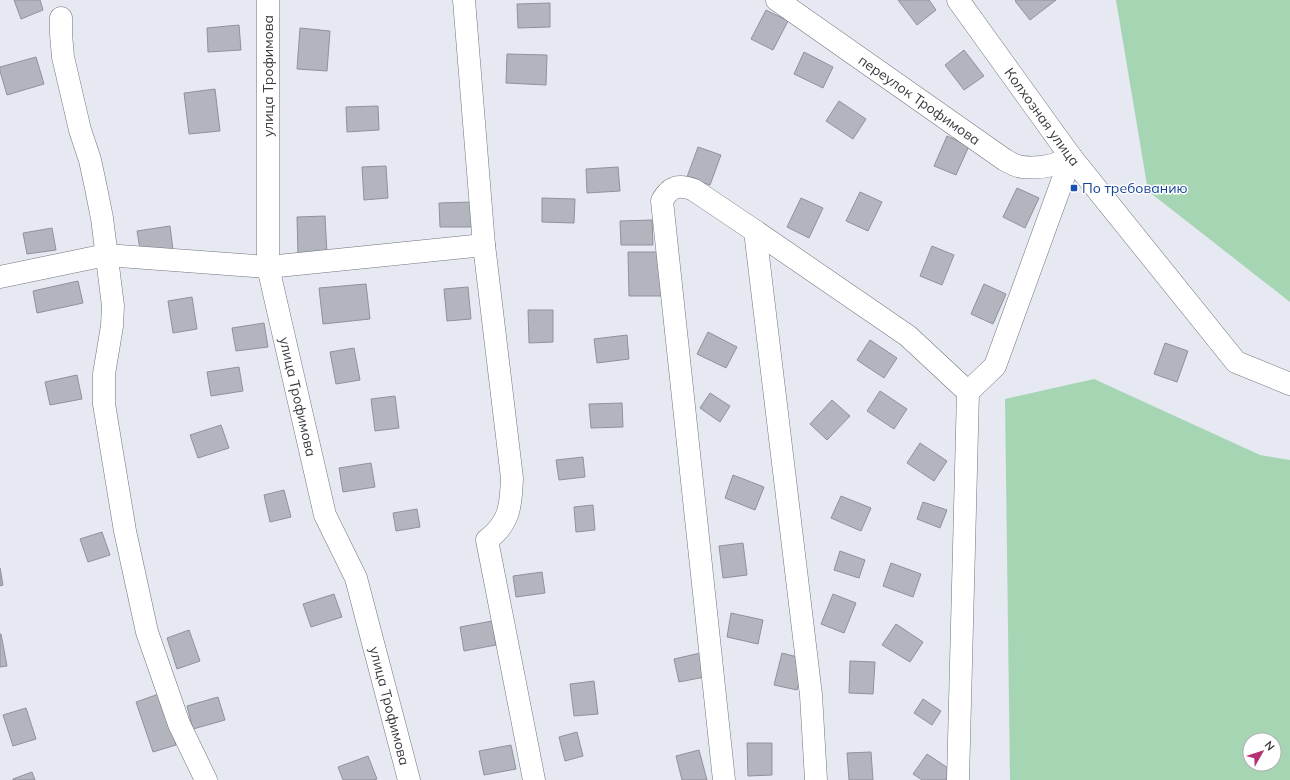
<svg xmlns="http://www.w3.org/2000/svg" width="1290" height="780" font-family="Mulish,sans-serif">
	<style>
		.green { fill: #a6d5b4; fill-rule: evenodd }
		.building { fill: #b2b4be; stroke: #90919b }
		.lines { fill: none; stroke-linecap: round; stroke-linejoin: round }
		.minor-casing { stroke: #73757d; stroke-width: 23 }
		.minor { stroke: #fff; stroke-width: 22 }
		.transit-dot { fill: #1a4fb4; stroke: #fff; stroke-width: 1.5 }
		.labels { text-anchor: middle; stroke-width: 3; stroke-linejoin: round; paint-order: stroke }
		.street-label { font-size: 14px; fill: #38393d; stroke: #fff }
		.transit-label { font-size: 14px; fill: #164399; stroke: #fff; text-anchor: start }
	</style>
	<rect width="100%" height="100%" fill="#e6e8f2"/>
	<path class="green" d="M1116,0h174v302l-142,-111z
		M1094,379l166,76 30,5v320h-280l-5,-381zM1250,740h24v24h-24z"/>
	<path class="building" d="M14,0h26l3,10 -22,9z
		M898,0h31l7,10 -19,15z
		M1016,0h40l-26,20 -15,-19z
		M550,3v24l-32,1 -1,-24z
		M766,10l22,11 -15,29 -22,-11z
		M239,25l2,25 -33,2 -1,-24z
		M300,28l30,3 -3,40 -30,-2z
		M964,50l20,26 -20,14 -19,-25z
		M804,52l29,15 -10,21 -29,-14z
		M507,54l40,1 -1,30 -40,-2z
		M36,57l8,27 -37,11 -7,-24v-4z
		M215,89l5,42 -31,3 -5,-41z
		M839,101l27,18 -13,20 -27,-18z
		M378,106l1,24 -32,2 -1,-25z
		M947,136l22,10 -13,29 -22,-9z
		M698,147l23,8 -11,30 -23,-8z
		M386,166l2,32 -24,2 -2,-33z
		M618,167l2,24 -33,2 -1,-24z
		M1017,188l22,10 -14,30 -22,-11z
		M860,192l22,10 -14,29 -22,-10z
		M542,198l33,1 -1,24 -32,-1z
		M801,198l22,10 -14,30 -22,-11z
		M472,202v25h-32l-1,-24z
		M325,216l2,38 -29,1 -1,-38z
		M652,220l1,25h-32l-1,-24z
		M170,226l3,24 -32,5 -4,-24z
		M52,228l4,22 -29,4 -4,-21z
		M932,246l22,9 -12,30 -22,-9z
		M628,252h33l1,44h-33z
		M78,281l5,22 -46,10 -4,-22z
		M366,284l4,35 -47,5 -4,-36z
		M984,284l22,10 -13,30 -22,-10z
		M468,287l3,32 -24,2 -3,-32z
		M192,297l5,32 -24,4 -5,-32z
		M528,310h25v32l-24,1z
		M264,323l4,24 -32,4 -4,-23z
		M708,332l29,15 -11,21 -29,-14z
		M627,335l2,24 -32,4 -3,-24z
		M870,340l27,18 -13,20 -27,-18z
		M1165,343l23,8 -11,31 -23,-8z
		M354,348l6,32 -24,4 -6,-32z
		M239,367l4,24 -32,5 -4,-24z
		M77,375l5,24 -32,6 -5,-23z
		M880,391l27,18 -13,20 -27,-18z
		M710,393l20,13 -10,16 -20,-14z
		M395,396l4,32 -24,3 -4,-32z
		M832,400l18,16 -23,24 -17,-16z
		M622,403l1,24 -32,1 -2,-24z
		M221,425l8,23 -31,10 -8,-23z
		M920,443l27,18 -13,20 -27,-18z
		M583,457l2,20 -26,3 -3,-20z
		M371,463l4,24 -32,5 -4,-24z
		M733,475l31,12 -9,23 -30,-12z
		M284,490l7,27 -21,5 -6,-27z
		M841,496l30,12 -10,23 -30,-13z
		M923,502l24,8 -7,18 -23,-9z
		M593,505l2,25 -19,2 -2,-25z
		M417,509l3,18 -24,4 -3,-18z
		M102,532l8,23 -22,7 -8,-23z
		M743,543l4,32 -24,3 -4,-32z
		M840,551l25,9 -6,18 -25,-8z
		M891,563l30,11 -8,23 -30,-11z
		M0,568l3,17 -3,1z
		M542,572l3,21 -29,4 -3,-21z
		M334,594l8,23 -31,10 -8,-23z
		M833,594l23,9 -12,30 -23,-9z
		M731,613l32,7 -5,24 -31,-7z
		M492,621l4,24 -32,6 -4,-24z
		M896,624l27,18 -13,20 -28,-17z
		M189,630l11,31 -23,8 -10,-31z
		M0,634h1l6,32 -7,1z
		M705,652l5,24 -31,6 -5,-23z
		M782,653l23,6 -8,31 -23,-5z
		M850,661l25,1 -2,32 -24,-1z
		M594,681l4,33 -24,2 -4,-32z
		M159,694l17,51 -23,7 -17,-50z
		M218,697l7,23 -32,9 -6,-23z
		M923,699l18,12 -9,14 -18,-12z
		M26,708l10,31 -23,7 -10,-31z
		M577,732l6,24 -18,5 -6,-24z
		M747,743h25v32l-24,1z
		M511,745l5,24 -32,6 -5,-24z
		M699,750l8,30h-25l-6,-24z
		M871,752l2,28h-24l-2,-27z
		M927,754l27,18 -5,8h-27l-9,-6z
		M368,756l9,23 -4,1h-30l-5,-13z
		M32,772l3,8h-22v-1z"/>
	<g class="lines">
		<defs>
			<g id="minor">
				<path id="s1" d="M268,0v267l57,248 31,63 53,202"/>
				<path d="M464,0l20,245"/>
				<path id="s2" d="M777,0l228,160c5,3 12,6 17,7 18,2 34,-1 49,-10"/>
				<path id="s3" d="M958,0l113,157 165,205 54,22"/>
				<path d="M61,18v16l2,23 17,73 10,30 6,28 6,30 11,88 -1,20 -8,48v30l21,127 22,101 32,92 27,56"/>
				<path d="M755,231l56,464 5,85"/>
				<path d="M0,277l106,-22 162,12 216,-22 28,233c-1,27 -2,45 -25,62l47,240"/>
				<path d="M968,392l27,-26 76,-209"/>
				<path d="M724,780l-62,-579c8,-15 17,-17 32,-11l61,41 153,105 60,56 -10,388"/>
			</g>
		</defs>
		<use href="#minor" class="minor-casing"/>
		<use href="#minor" class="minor"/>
	</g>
	<rect class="transit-dot" x="1070" y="184" width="8" height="8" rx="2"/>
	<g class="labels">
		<g class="street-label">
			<text transform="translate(268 76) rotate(-90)" y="5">улица Трофимова</text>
			<text dy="5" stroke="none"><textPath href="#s2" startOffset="174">переулок Трофимова</textPath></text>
			<text dy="5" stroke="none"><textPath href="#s3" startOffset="144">Колхозная улица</textPath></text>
			<text dy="5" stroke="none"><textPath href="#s1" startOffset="400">улица Трофимова</textPath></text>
			<text dy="5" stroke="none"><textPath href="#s1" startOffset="724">улица Трофимова</textPath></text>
		</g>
		<g class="transit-label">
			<text x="1082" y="193">По требованию</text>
		</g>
	</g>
	<g transform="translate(1262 752) rotate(51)"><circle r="19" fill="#ffffff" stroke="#afb0b1"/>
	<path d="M0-3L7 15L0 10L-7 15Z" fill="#b63074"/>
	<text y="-6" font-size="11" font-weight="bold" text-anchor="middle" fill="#38393d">N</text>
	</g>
</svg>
